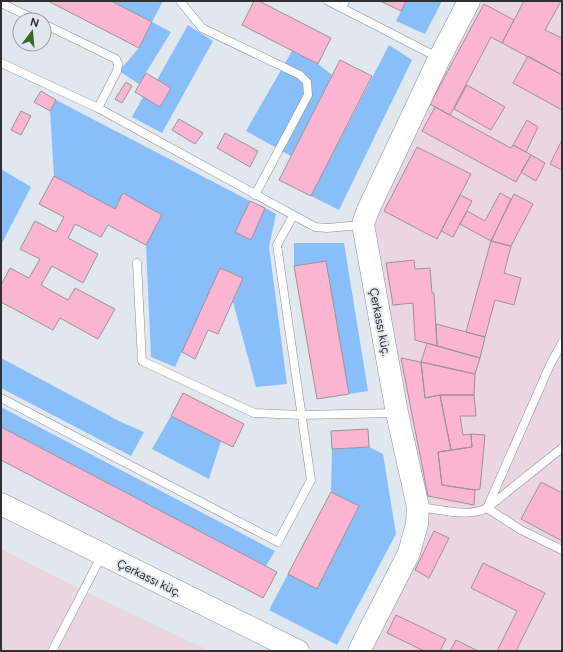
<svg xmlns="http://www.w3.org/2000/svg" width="563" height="652" font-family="Figtree,sans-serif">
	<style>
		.industrial { fill: #ecd5e2 }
		.green { fill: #88bef9 }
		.building { fill: #fbb5d3; stroke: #9c9296 }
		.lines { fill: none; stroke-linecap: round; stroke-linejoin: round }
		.lane-casing { stroke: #898f96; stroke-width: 9 }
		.secondary-casing { stroke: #898f96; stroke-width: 23 }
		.lane { stroke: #fff; stroke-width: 8 }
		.secondary { stroke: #fff; stroke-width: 22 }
		.labels { text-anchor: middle; stroke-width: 3.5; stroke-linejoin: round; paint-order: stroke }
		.street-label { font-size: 12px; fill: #2e3033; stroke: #e1e7ef }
	</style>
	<rect width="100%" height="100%" fill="#e1e7ef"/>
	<path class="industrial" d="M476,1h86v650h-194l59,-126 -53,-306z
		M1,549l83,42 126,60h-209z"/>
	<path class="green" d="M111,1h52l-11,21 19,10 -32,52 -20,-13 20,-23 13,-26z
		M406,1h36l-17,33 -29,-13z
		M188,25l25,16 -51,92 -30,-16 11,-20 18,9 10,-18 -14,-8z
		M389,45l23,15 -73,150 -28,-14z
		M292,51l26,13 14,11 -41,81 -45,-25z
		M56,100l194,101 -15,31 16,7 14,-31 11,6 -7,33 18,137 -31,3 -23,-85 10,-24 -22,-10 -46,99 -24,-10 -5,-112 16,-30 -39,-21 -8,15 -61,-33 -4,-65z
		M1,169l30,18 -30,58z
		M294,243h50l24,148 -19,3 -23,-133 -32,5z
		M1,358l120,64 23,10 -13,24 -130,-68z
		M1,407l274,144 -9,15 -265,-139z
		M171,416l50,25 -12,38 -57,-30z
		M369,447l14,7 13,80 -59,111 -68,-35 19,-36 29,14 42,-82 -28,-14 1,-43z"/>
	<path class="building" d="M48,1h63l41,21 -13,26z
		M254,1h5l72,37 -13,26 -76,-39z
		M380,1h26l-5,10z
		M524,1h37l-16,29 17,8v37l-60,-32z
		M484,4l30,16 -12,23 -11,-6 -41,78 -20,-11z
		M528,56l34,19v35l-49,-27z
		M340,60l32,16 -61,120 -32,-16z
		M146,73l25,15 -11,19 -25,-15z
		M126,82l6,4 -10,17 -7,-4z
		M467,85l38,22 -14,23 -37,-21z
		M41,91l15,9 -6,11 -16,-9z
		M435,107l76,41 2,-3 18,10 -15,27 -94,-51z
		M21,111l10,5 -10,19 -10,-5z
		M179,119l24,14 -8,11 -23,-14z
		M527,120l11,7 -12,25 -13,-7z
		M225,133l33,18 -8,16 -33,-19z
		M562,140v30l-12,-6z
		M417,147l54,27 -34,65 -53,-28z
		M531,155l14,8 -9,18 -15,-9z
		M54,176l61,33 8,-16 39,22 -16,30 -38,-20 -7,12 -26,-13 -7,14 30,16 -15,29 -31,-17 -11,19 27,15 7,-12 40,21 -17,30 -38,-21 -7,12 -52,-28v-17l9,-17 19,10 11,-19 -20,-10 15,-28 21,11 8,-15 -25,-13z
		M500,193l11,6 -20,42 -31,-17 7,-13 18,10z
		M514,194l19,10 -22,42 -20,-5z
		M460,195l12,6 -19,36 -12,-6z
		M250,201l15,7 -14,32 -16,-8z
		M491,241l20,5 -7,27 17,5 -7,27 -19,-5 -10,37 -19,-5z
		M414,260l1,9 15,-1 2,25h2l3,53 -22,-6 -2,-37 -20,2 -7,-42z
		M326,261l23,133 -32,5 -23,-133z
		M220,268l23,10 -25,56 -10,-4 -13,29 -13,-7z
		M436,324l49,13 -5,21 -43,-12z
		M427,343l53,15 -5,16 -54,-12z
		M401,358l20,4 4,36 15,-3 11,55 -13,2 4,33 33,5 -1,15 -46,-9z
		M421,362l54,12 -1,21h-34l-15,3z
		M183,393l61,31 -11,23 -62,-31z
		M440,395h34l2,21h-16l3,19 8,-1 1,13 -21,3z
		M1,427l276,145 -14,26 -262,-138z
		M368,429l1,18 -37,2 -1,-18z
		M471,434l14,1 -5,54 -5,1 -33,-5 -4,-33 34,-5z
		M541,482l21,11v48l-41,-22z
		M331,492l28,14 -42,83 -29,-15z
		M434,531l15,7 -20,40 -14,-8z
		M483,563l62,30 -29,58h-19l20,-40 -46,-23z
		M396,615l50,24 -6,12h-16l-37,-18z
		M456,640l22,11h-28z"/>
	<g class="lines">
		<defs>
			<path id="lane" d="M180,1l22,27 98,47 7,7 1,13 -53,100
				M328,1l14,7
				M345,1l-3,7 97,50
				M1,3l35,17
				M44,24l72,35 2,5 -1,7 -19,37
				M1,63l97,45 217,119 12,1 34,-3
				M137,263l5,98 112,52 48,2 93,-2
				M1,398l277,144 33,-62 -34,-235 16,-29
				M562,448l-75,60 34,22 41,20
				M419,507c20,2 49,11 68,1l63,-143 12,-22
				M52,651l50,-96"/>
			<path id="secondary" d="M1,504l297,147
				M359,651l50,-98 8,-29 1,-17 -21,-94 -34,-189 5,-14 71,-151 30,-58"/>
		</defs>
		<use href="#lane" class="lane-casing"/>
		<use href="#secondary" class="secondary-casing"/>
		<use href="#lane" class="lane"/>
		<use href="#secondary" class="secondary"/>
	</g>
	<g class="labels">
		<g class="street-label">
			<text transform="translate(380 322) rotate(79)" y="4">Çerkassı küç.</text>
			<text transform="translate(149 578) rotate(26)" y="4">Çerkassı küç.</text>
		</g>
	</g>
	<rect width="563" height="652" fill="none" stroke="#2e3033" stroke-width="4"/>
	<g transform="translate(32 32) rotate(16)"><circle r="19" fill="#e1e7ef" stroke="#999ea4"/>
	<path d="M0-3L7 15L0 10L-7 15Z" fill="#3c6623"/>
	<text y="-6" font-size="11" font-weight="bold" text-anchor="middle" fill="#2e3033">N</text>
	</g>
</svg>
